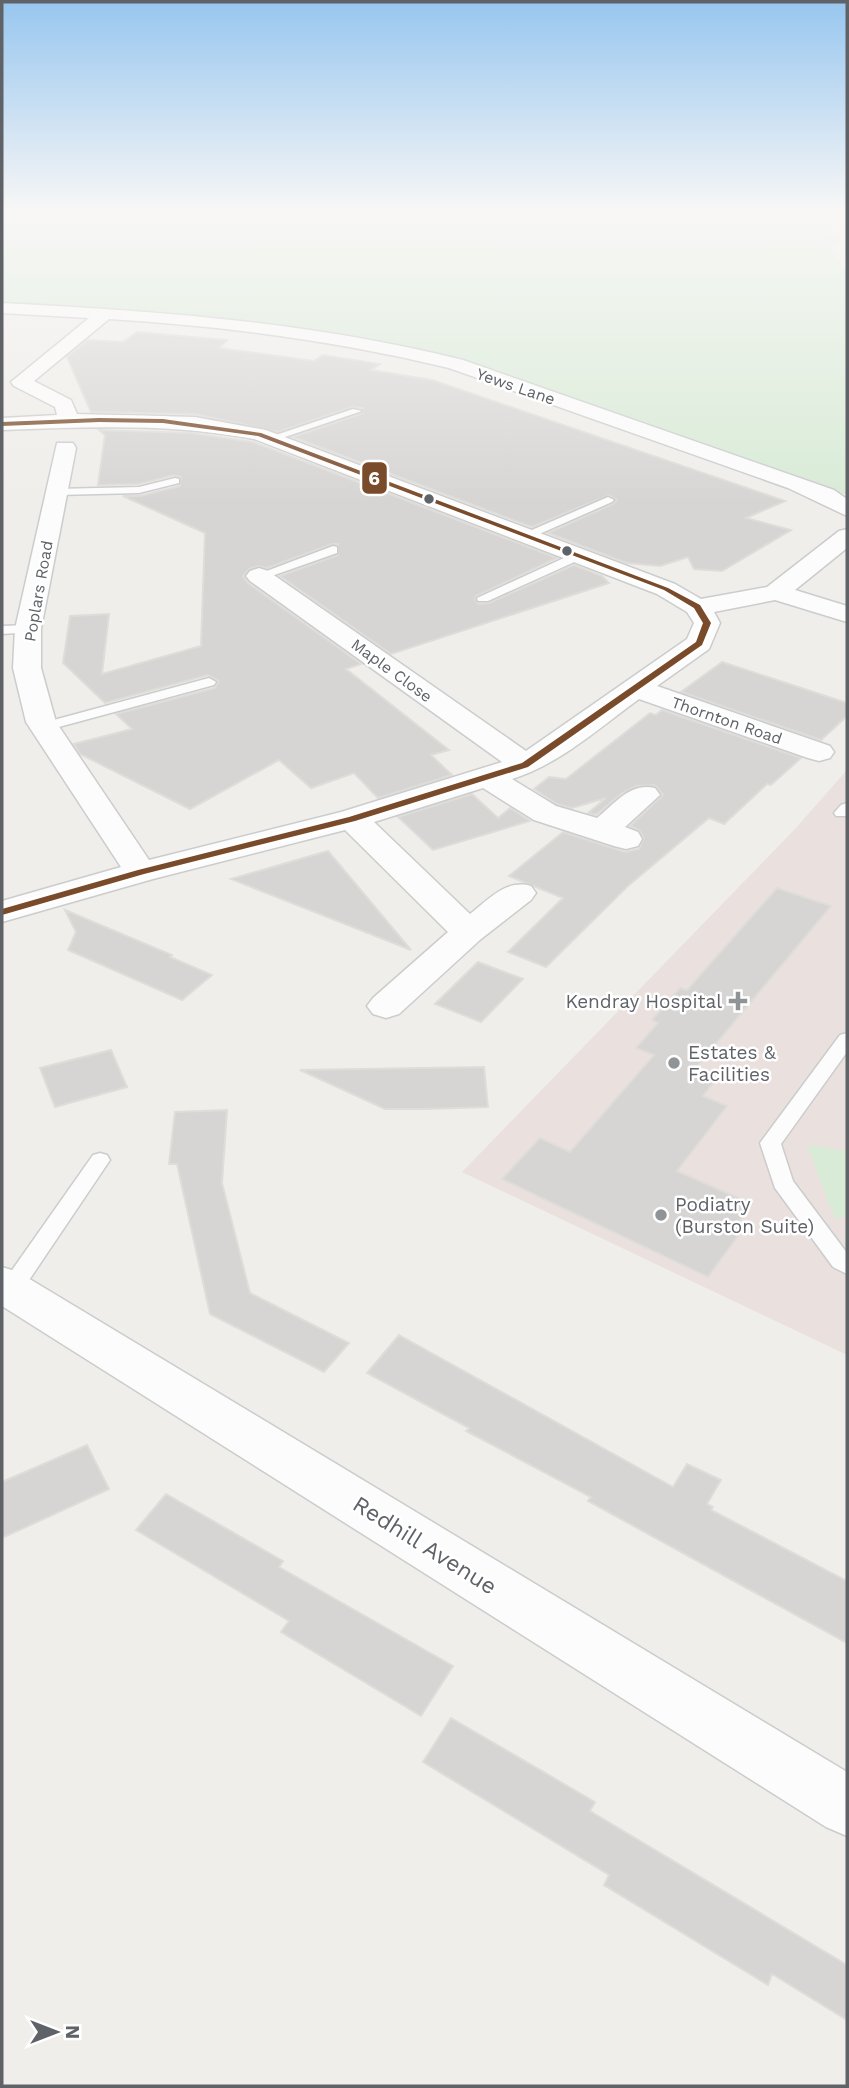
<svg xmlns="http://www.w3.org/2000/svg" width="849" height="2088" font-family="'Work Sans',sans-serif">
	<style>
		.medical { fill: #eae0de }
		.green { fill: #d8ebd6 }
		.building { fill: #d6d5d3; stroke: #deddd9; stroke-width: 2 }
		.lines { fill: none; stroke-linecap: round; stroke-linejoin: round }
		.lane-casing { stroke: #cbcccc; stroke-width: 3 }
		.street-casing { stroke: #cbcccc; stroke-width: 3 }
		.lane { fill: #fdfcfc; fill-rule: evenodd }
		.street { fill: #fdfcfc; fill-rule: evenodd }
		.bus-1-casing { stroke: #fff; stroke-width: 6 }
		.bus-1 { fill: #7a4b2a; fill-rule: evenodd }
		.bus-dot { fill: #5f6368; stroke: #fff; stroke-width: 2.5 }
		.poi-dot { fill: #919496; stroke: #fff; stroke-width: 2.5 }
		.labels { text-anchor: middle; stroke-width: 5; stroke-linejoin: round; paint-order: stroke }
		.far-street-label { font-size: 16px; fill: #5f6368; stroke: #fff }
		.poi-label { font-size: 19px; fill: #5f6368; stroke: #fff; text-anchor: start }
		.near-street-label { font-size: 23px; fill: #5f6368; stroke: #fff }
		.line-badge { stroke: #fff; stroke-width: 2.5 }
		.badge-label { font-size: 19px; text-anchor: middle; font-weight: bold; fill: #fff }
	</style>
	<rect width="100%" height="100%" fill="#efeeea"/>
	<path class="medical" d="M847,770v585l-385,-183 333,-343z"/>
	<path class="green" d="M2,211h801l2,4 38,25 -13,9 17,23v223l-329,-116 -108,-32 -115,-19 -146,-14 -147,-9z
		M807,1145l40,6v65l-12,3z"/>
	<path class="building" d="M137,332l90,8 -8,8 95,13 9,-6 57,9 -9,6 61,10 353,121 -39,17 45,12 -69,41 -28,-2 -6,-12 -28,9 -33,-3 -79,-30 65,-29 4,-4 -8,-5 -77,32 -239,-90 70,-24v-5l-11,-1 -74,25 -83,-18 -104,-2 -24,-55 21,-17 35,2z
		M99,430l92,3 62,9 304,116 -81,38 -1,3 3,5 11,-1 85,-38 28,11 7,7 -218,71 -111,-78 58,-21v-11h-6l-65,24 -9,-2 -9,3 -6,7 5,7 113,81 -15,5 103,81 -18,5 21,20 -74,23 -24,-25 -43,15 -32,-28 -89,49 -110,-55 -6,-10 58,-15 -16,-15 99,-26 4,-7 -11,-6 -103,28 -42,-40 7,-47 39,-2 -7,60 99,-28 4,-113 -82,-37h17l40,-10 1,-9 -7,-2 -35,9 -41,1 7,-50z
		M722,662l125,41v13l-26,24 -140,-48z
		M662,710l139,48 -30,27 -4,-1 -43,40 -15,-6 -81,68 -82,81 -38,-15 55,-54 -54,-22 54,-44 62,20 14,-3 5,-11 -5,-8 -9,-4 33,-31 -8,-10 -18,1 -15,7 -26,22 -8,-2 18,-15 -34,10 -15,-4 -23,-15 15,-12 17,2 84,-66 6,2z
		M472,794l26,24 12,-10 20,13 -97,29 -35,-33z
		M328,851l83,99 -180,-71z
		M777,888l54,18 -137,164 22,9 -13,17 24,10 -50,65 75,33 -16,22 7,3 -35,48 -206,-98 38,-41 30,14 84,-97 -18,-7 22,-25 -6,-3 28,-32 7,2z
		M65,910l107,45 -2,2 42,18 -30,25 -114,-50 8,-18z
		M478,962l45,17 -42,43 -46,-18z
		M111,1050l16,37 -72,20 -15,-39z
		M484,1067l4,40 -63,2h-40l-85,-39z
		M227,1110l-5,73 28,110 99,50 -25,29 -114,-58 -33,-150h-8l6,-52z
		M399,1335l274,152 14,-23 34,16 -14,24 6,3 -2,3 136,71v62l-259,-142 3,-4 -125,-66 3,-3 -102,-55z
		M87,1445l22,44 -107,49v-56z
		M166,1494l117,67 -4,6 174,99 -32,50 -140,-84 8,-11 -153,-91z
		M451,1718l144,84 -5,9 257,154v55l-75,-46 -4,11 -164,-100 5,-10 -186,-113z"/>
	<g class="lines">
		<defs>
			<path id="lane" d="M353,409l9,2 -86,29 -9,-2z
				M175,478l4,1v4l-40,10 -82,2 -6,-3 6,-3 82,-2z
				M608,497l6,3 -2,2 -84,37 -10,-3z
				M333,546l4,1v6l-74,26 -4,1 -6,-4z
				M577,552l4,1v6l-93,42h-10l-1,-3z
				M28,625l5,1v6l-31,2v-8z
				M209,678l7,4 -2,3 -170,46 -7,-4 2,-3z
				M847,803v13h-11l-2,-3 7,-8z
				M847,1033v19l-66,92 12,37 54,72v21l-14,-7 -58,-79 -15,-45 80,-108z
				M100,1153l7,2 3,5 -91,135 -8,3 -8,-3v-12l90,-128z"/>
			<path id="street" d="M2,303c156,8 309,19 461,57l371,130 13,9v17l-59,-28 -339,-120c-111,-27 -225,-42 -340,-49l-75,62 37,19 6,14 118,3 71,13 409,154 26,15 66,-12 72,-56 8,-2v19l-52,42 52,16v16l-72,-22 -61,12 6,11 -11,26 -52,37 173,60 4,6 -4,6 -11,3 -11,-3 -169,-59c-40,29 -79,65 -127,80l44,27 41,12c18,-15 34,-36 58,-30l5,7 -35,32 13,5 4,7 -4,7 -12,3 -12,-3 -80,-26 -51,-32 -109,34 96,92c19,-15 36,-35 61,-28l5,7 -5,7 -50,39 -82,75 -13,4 -13,-4 -6,-8 6,-8 75,-66 -103,-102 -192,49 -151,43v-21l119,-34 -95,-145 -13,-54 2,-39 42,-186h16l3,5 -35,181v39l15,54 93,138 192,-48 161,-50 -252,-181 -4,-5 4,-5 9,-3 9,3 258,180 161,-112 7,-16 -7,-11 -30,-18 -403,-155c-84,-16 -167,-12 -252,-9v-12l55,-3 -2,-8 -41,-21 -3,-4 78,-64 -87,-5z
				M2,1267l16,5 829,500v64l-21,-9 -824,-521z"/>
		</defs>
		<use href="#lane" class="lane-casing"/>
		<use href="#street" class="street-casing"/>
		<use href="#lane" class="lane"/>
		<use href="#street" class="street"/>
		<defs>
			<path id="bus-1" d="M99,418l64,1 98,14 407,155 32,17 11,18 -9,22 -174,122 -173,54 -211,53 -142,41v-6l136,-39 211,-53 173,-54 174,-121 7,-19 -9,-15 -30,-18 -406,-154 -95,-13 -64,-1 -97,4v-4z"/>
		</defs>
		<use href="#bus-1" class="bus-1-casing"/>
		<use href="#bus-1" class="bus-1"/>
	</g>
	<linearGradient id="sky" x2="0" y2="1"><stop stop-color="#97c6ef"/><stop offset="0.42" stop-color="#f8f7f6"/><stop offset="1" stop-color="#f8f7f6" stop-opacity="0"/></linearGradient>
	<rect width="849" height="503" fill="url(#sky)"/>
	<g class="bus-dot">
		<circle cx="429" cy="499" r="6"/>
		<circle cx="567" cy="551" r="6"/>
	</g>
	<g class="poi-dot">
		<path d="M734.5 990.5h7v7h7v7h-7v7h-7v-7h-7v-7h7z"/>
		<circle cx="674" cy="1063" r="7"/>
		<circle cx="661" cy="1215" r="7"/>
	</g>
	<g class="labels">
		<g class="far-street-label">
			<text transform="translate(516 386) rotate(19)" y="6">Yews Lane</text>
			<text transform="translate(38 591) rotate(-80)" y="6">Poplars Road</text>
			<text transform="translate(392 670) rotate(36)" y="6">Maple Close</text>
			<text transform="translate(727 720) rotate(19)" y="6">Thornton Road</text>
		</g>
		<g class="poi-label">
			<text x="722" y="1008" text-anchor="end">Kendray Hospital</text>
			<text x="688" y="1059">Estates &amp;<tspan x="688" dy="22">Facilities</tspan></text>
			<text x="675" y="1211">Podiatry<tspan x="675" dy="22">(Burston Suite)</tspan></text>
		</g>
		<g class="near-street-label">
			<text transform="translate(425 1545) rotate(32)" y="8">Redhill Avenue</text>
		</g>
	</g>
	<rect class="line-badge" x="361" y="461" width="27" height="34" rx="7" fill="#7a4b2a"/>
	<g class="badge-label">
		<text x="374" y="485">6</text>
	</g>
	<rect width="849" height="2088" fill="none" stroke="#5f6368" stroke-width="7"/>
	<g transform="translate(56 2032) rotate(90)" stroke="#ffffff" stroke-width="5" paint-order="stroke">
	<path d="M0-5L12 26L0 18L-12 26Z" fill="#5f6368"/>
	<text y="-10" font-size="19" font-weight="bold" text-anchor="middle" fill="#5f6368">N</text>
	</g>
</svg>
